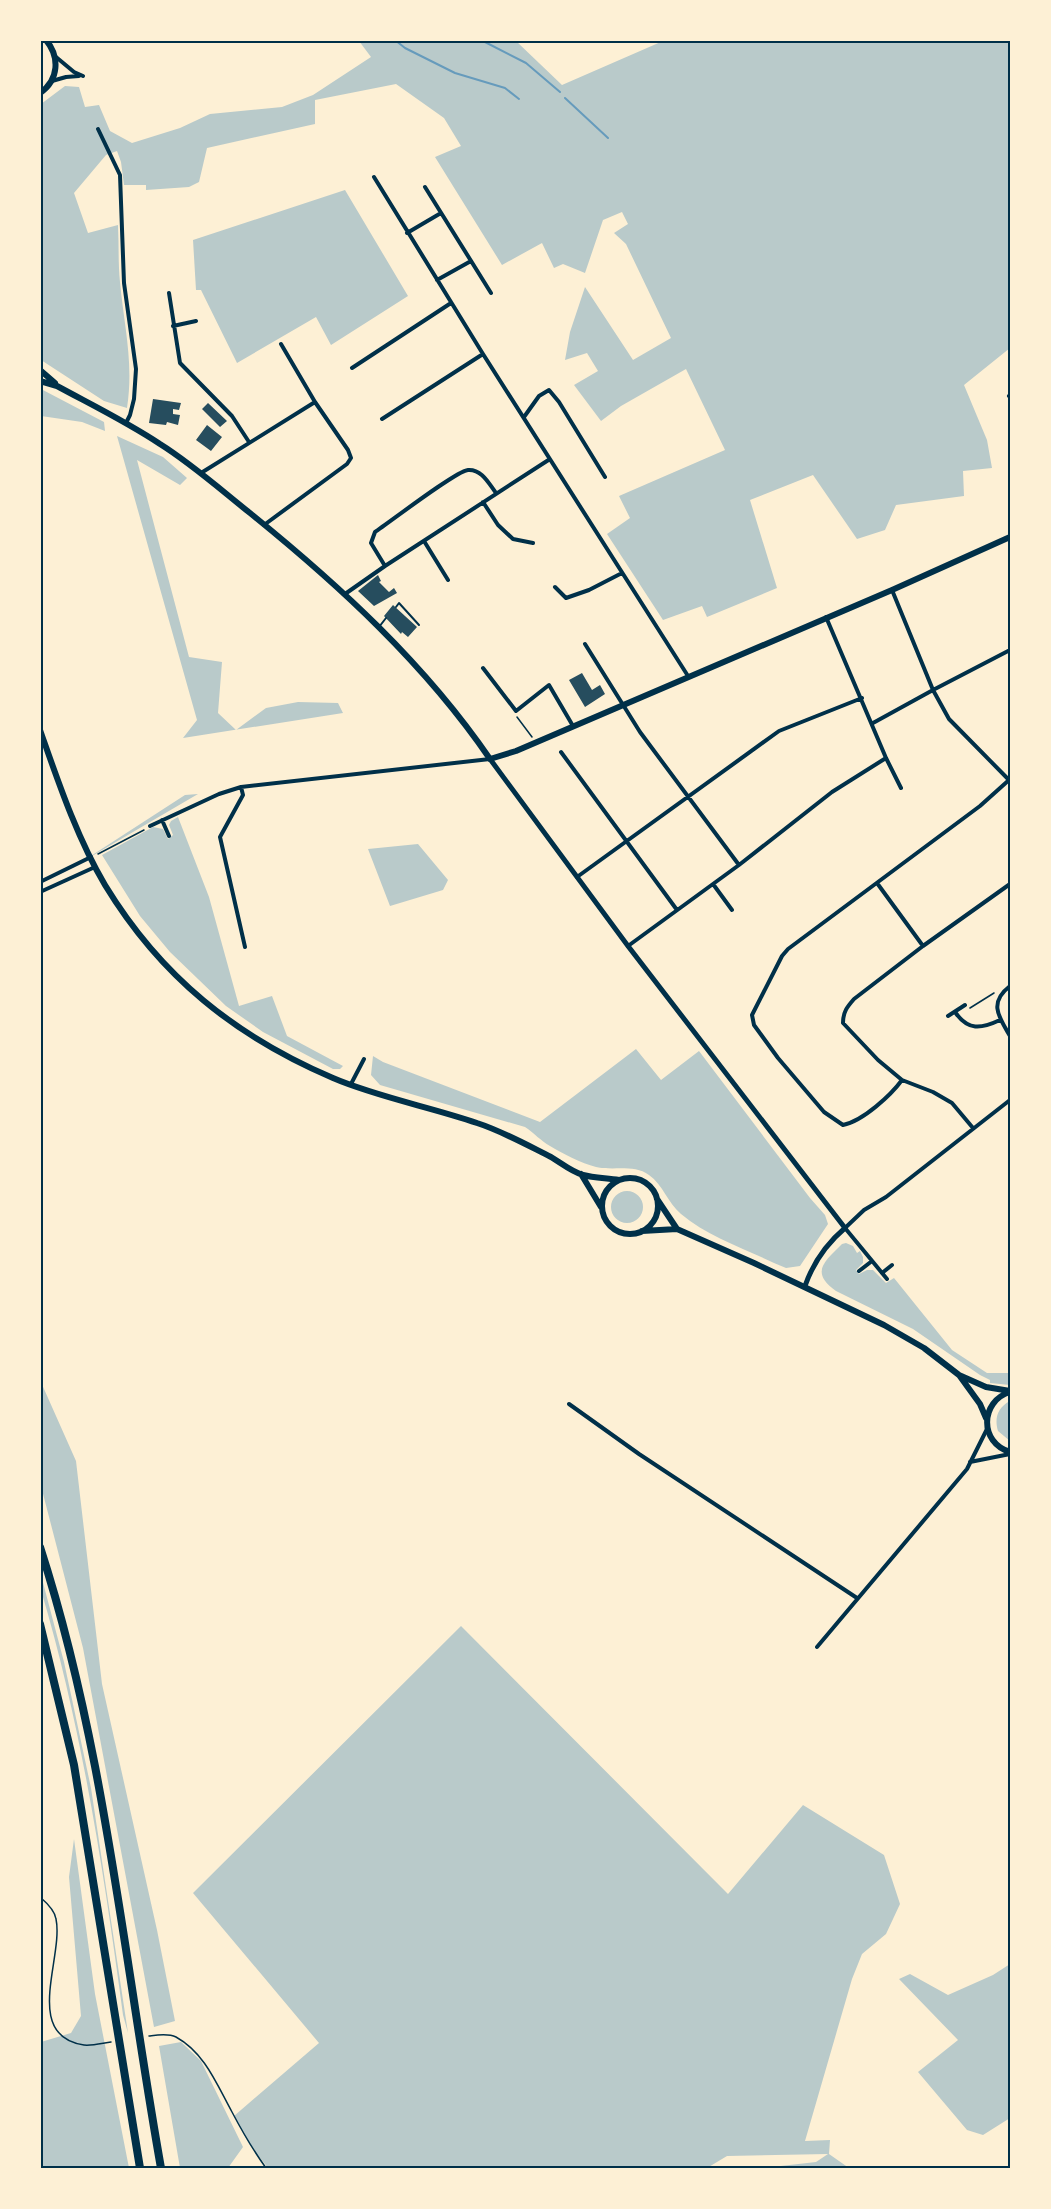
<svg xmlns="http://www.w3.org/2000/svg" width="1051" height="2209" font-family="Inter,sans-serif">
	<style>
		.green { fill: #b9caca }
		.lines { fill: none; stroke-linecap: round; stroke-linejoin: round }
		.stream { stroke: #669bbc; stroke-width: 2 }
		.building { fill: #264d5e }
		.path { stroke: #003049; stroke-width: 1.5 }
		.service { stroke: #003049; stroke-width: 2 }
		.minor { stroke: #003049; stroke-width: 4 }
		.tertiary { stroke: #003049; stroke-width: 5 }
		.secondary { stroke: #003049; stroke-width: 6 }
		.primary { stroke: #003049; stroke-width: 6 }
		.motorway { stroke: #003049; stroke-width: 8 }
		.neatline { fill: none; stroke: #003049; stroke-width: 2 }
	</style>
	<rect width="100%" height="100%" fill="#fdf0d5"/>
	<path class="green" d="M359,41h157l46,44 101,-44h347v307l-46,37 23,55 5,28 -29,3 1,25 -68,9 -11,25 -28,9 -44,-64 -63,25 27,88 -70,29 -5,-11 -39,14 -56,-86 23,-16 -11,-22 106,-46 -39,-81 -65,37 -20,15 -27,-36 24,-14 -11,-18 -22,7 5,-28 15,-45 48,73 38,-22 -45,-94 -12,-11 14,-9 -6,-12 -19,8 -18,53 -22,-9 -9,4 -12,-25 -40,22 -67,-108 26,-11 -17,-28 -48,-34 -81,16v24l-108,24 -8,34 -10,5 -43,3v-5h-22l-3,-23 -4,-11 -11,4 -32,38 14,40 30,-8c1,19 0,38 2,57 4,44 14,81 7,126l-23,-7 -63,-41v-256l24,-18 14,1 6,20 14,-2 11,26 22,12 48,-15 30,-14 72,-7 31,-12 58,-38z
		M345,190l63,106 -77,49 -15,-28 -79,46 -36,-73h-5l-3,-50z
		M41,389l63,33 1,9 -23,-9 -41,-6z
		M117,436l46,21 24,21 -7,7 -43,-25 52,197 33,5 -4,51 18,17 30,-22 32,-6 40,1 5,10 -160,25 14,-18z
		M198,794l-118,69 105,-68z
		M178,817l31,80 30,109 33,-10 15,40 56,30 -3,3h-7l-70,-37 -37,-26 -56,-54 -30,-36 -38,-61 51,-28 10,2 5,10 5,-4 -4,-10 2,-4z
		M418,844l30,36 -5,10 -53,16 -22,-57z
		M636,1049l25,31 38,-29 111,147 15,17 3,9 -28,42 -14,2 -12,-5c-31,-15 -67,-27 -93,-49 -13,-11 -18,-29 -32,-39 -15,-11 -36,-4 -53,-8 -15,-4 -33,-13 -46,-21 -9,-5 -16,-13 -25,-19l-145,-42 -9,-10 2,-19 10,6 157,60z
		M611 1207a16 16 0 1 1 32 0a16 16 0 1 1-32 0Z
		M846,1243l7,3 4,7 3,-2 3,6v6l-7,7 3,4 8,-4h6l13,13 8,-5 58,72 35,23h23v12l-20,-2v-3l-10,-5 -67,-46 -77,-38c-26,-19 -12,-29 6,-47z
		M40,1380l36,81 26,223 55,246 18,91 -21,6 -71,-379 -42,-162z
		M1010,1401v40l-12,-10c-4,-13 0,-24 12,-30z
		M41,1575l23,87 27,126 37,245 -5,-18c-19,-143 -41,-287 -82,-425z
		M461,1626l267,268 75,-89 81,50 16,49 -14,30 -24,20 -10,25 -47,162 25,-1 -1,14 20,14h-86l53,-6 12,-8 -101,2 -20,12h-439l-19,-24 -15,-28 85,-73 -126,-150z
		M74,1839l21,155 34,174h-88v-126l30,-9 10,-17 -12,-139z
		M1010,1964v154l-27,17 -16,-5 -49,-58 40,-32 -59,-61 11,-5 38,21 45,-20z
		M181,2042l20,19 42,86 -15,21h-48l-21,-122z"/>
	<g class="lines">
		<path class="stream" d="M395,40l10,8 50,25 50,15 14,11
			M476,40l7,1 43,22 34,29
			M565,98l43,40"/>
	</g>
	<path class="building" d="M153,399l28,4 -2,7 -6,-1v5l7,1 -2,10 -11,-3 -1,3 -17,-2z
		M208,403l19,18 -7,6 -18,-18z
		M207,425l15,12 -11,14 -15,-11z
		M378,575l3,6 -2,1 10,10 5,-4 3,5 -23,13 -16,-15z
		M393,605l24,22 -9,10 -6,-5 -1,2 -17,-18z
		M582,673l10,17 8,-5 5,9 -20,13 -16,-27z"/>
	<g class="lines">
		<path class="path" d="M517,717l15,20
			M98,854l46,-24
			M970,1008l24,-15
			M40,1897c7,6 15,14 16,22 8,38 -34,117 28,126 8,1 19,-2 27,-3
			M149,2036c8,-1 19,-3 27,1 29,16 41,48 56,75 10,19 21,38 34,56"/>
		<path class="service" d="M396,607l3,-4 20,22
			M379,627l7,-9"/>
		<path class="minor" d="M56,57l18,15 9,4
			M52,81l14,-4 13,-1
			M98,129l22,46 4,108 12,86 -2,30 -4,16 -4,8
			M374,177l109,177 205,322
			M425,187l66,106
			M407,233l34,-20
			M437,280l34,-19
			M169,293l11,70 52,53 17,26
			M173,326l23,-5
			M281,344l34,58
			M352,368l99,-65
			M1009,396l1,-1
			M524,417l15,-21 10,-6 10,12 46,75
			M382,419l101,-65
			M201,473l114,-71 33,48 3,8 -4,6 -83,61
			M483,502l15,23 15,14 20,4
			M424,541l24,39
			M385,566l-14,-23 4,-11c15,-10 81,-61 93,-62 14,-1 21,14 28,23
			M555,587l11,11 23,-8 33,-17
			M892,590l41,100 16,29 61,62
			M345,594l40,-28 165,-107
			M826,617l60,141 15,30
			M585,644l55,88 99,133
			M483,668l33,43 33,-26 24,41
			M873,723l60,-33 77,-40
			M561,752l116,158
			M241,787l2,8 -23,42 25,110
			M162,820l7,16
			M150,826l69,-32 22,-7 249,-28
			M577,877l202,-146 83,-33
			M40,882l51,-25
			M877,883l46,63
			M713,884l19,26
			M40,892l55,-25
			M628,946l111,-81 93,-73 54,-34
			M1010,986c-22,17 -11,31 0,50
			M955,1012c13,19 26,17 45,8
			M948,1016l17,-11
			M902,1080c-11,15 -39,41 -59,45l-19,-13 -46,-54 -24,-33 -2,-10 30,-59 6,-7 192,-143 29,-26
			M351,1084l13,-25
			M973,1128l-21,-25 -19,-11 -31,-12 -24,-20 -35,-37c0,-11 4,-16 11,-24l69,-53 87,-62
			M859,1271l13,-10
			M882,1273l10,-8
			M887,1279l-42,-51 19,-18 22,-13 124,-97
			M569,1404l70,50 218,144
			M970,1462l40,-8
			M817,1647l150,-178 20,-40"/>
		<path class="tertiary" d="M490,759l138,187 217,282c-20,17 -32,35 -40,58"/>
		<path class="secondary" d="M40,370l15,13
			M40,381l17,5c35,19 70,36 103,58 32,20 61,46 90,69 89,72 175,151 240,246l26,-8 376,-161 118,-53"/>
		<path class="primary" d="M40,93c19,-13 20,-36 6,-53
			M40,730c18,51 37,108 65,155 56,92 130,151 228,193 44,19 98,29 144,45 25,8 50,22 74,34 10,6 21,15 32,18 11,3 24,3 36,5
			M581,1174l20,33
			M602 1206a28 28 0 1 1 56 0a28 28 0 1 1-56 0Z
			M657,1199l20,30
			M642,1231l35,-2 77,34 130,62 40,23 35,27 27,12 24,4
			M959,1375l21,29 6,14
			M1010,1392c-30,9 -31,51 0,60"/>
		<path class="motorway" d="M40,1547c65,201 84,414 121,621
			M40,1624l34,141 66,403"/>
	</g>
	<rect width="1051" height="2209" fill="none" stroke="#fdf0d5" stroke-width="84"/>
	<rect x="42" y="42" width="967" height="2125" class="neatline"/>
</svg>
